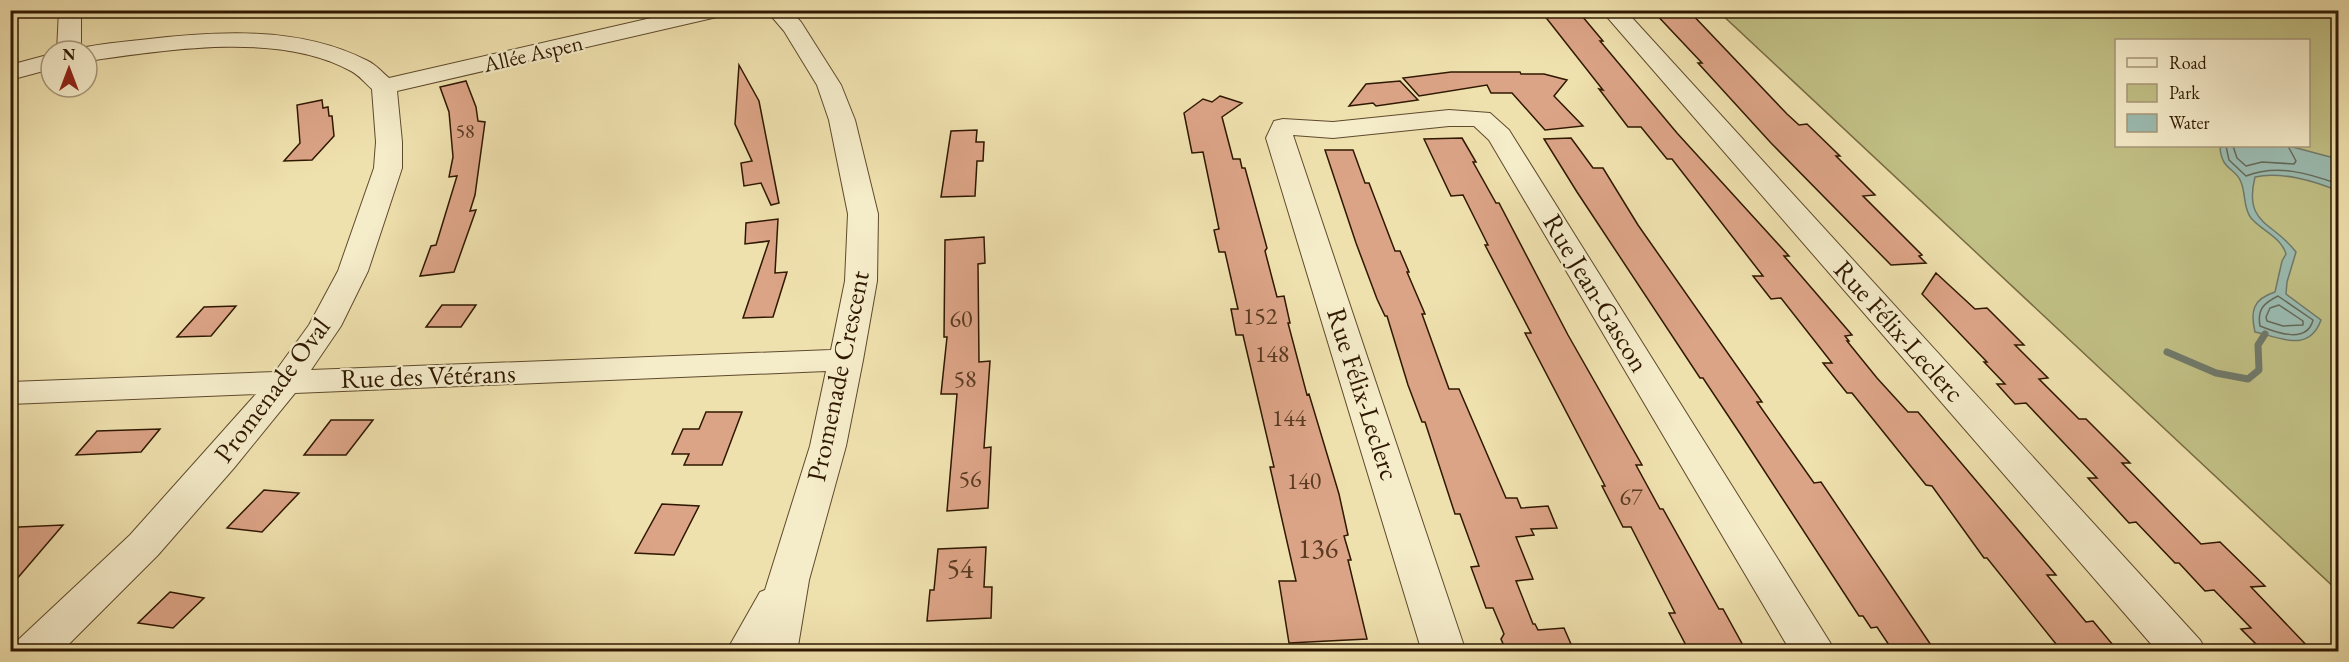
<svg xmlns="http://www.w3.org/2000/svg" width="2349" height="662" font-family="'EB Garamond',serif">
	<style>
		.green { fill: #c1c085; stroke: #786c43; stroke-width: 1.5; fill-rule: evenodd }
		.water { fill: #9bbcb2; stroke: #707a6b; stroke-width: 1.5 }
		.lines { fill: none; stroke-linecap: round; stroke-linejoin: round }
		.shore { stroke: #656a5a; stroke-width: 1.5 }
		.stream { stroke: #707a6b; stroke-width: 7 }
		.building { fill: #dca487; stroke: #2f1801; stroke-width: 1.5 }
		.minor-casing { stroke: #5f4a2c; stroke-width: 2 }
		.minor { fill: #f5ecca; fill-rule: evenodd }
		.labels { text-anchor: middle; stroke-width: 4.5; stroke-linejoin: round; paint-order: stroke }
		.far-number-label { font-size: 20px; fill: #5a3b22 }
		.far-street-label { font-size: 22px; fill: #2f1801; stroke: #f5ecca }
		.number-label { font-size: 24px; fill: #5a3b22 }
		.street-label { font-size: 27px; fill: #2f1801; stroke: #f5ecca }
		.near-number-label { font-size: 28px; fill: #5a3b22 }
	</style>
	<rect width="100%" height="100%" fill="#efe1ae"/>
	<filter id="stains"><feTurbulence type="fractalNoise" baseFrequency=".00333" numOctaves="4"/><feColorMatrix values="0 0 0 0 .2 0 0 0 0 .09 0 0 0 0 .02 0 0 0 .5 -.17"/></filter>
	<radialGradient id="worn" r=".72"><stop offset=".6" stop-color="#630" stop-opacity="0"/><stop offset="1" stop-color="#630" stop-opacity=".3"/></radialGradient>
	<path class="green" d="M1718,11h620v580zM2116,40h192v106h-192z"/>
	<path class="water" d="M2225,146h64l49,13v32c-23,-10 -58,-20 -83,-14 -12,48 19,45 41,75l-9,30 -1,12 35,26c-12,33 -40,18 -66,12 -5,-21 -2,-33 20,-40l7,-31 4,-7c-5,-17 -24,-23 -35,-36 -8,-10 -5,-24 -10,-36 -5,-14 -19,-11 -21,-34z"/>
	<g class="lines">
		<path class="shore" d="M2226,146l3,14 17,16c31,-12 62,-3 92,8
			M2233,146l4,12 9,8 16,-4 32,2 2,-3 -8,-15
			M2278,296l35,24c-6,24 -36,13 -53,6 -3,-17 4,-23 18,-30z
			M2279,305l24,16v4l-20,1 -16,-5 -1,-4 4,-9z"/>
		<path class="stream" d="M2167,352l49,21 32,6 11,-9 -1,-25 7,-11"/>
	</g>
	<path class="building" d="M1540,10h37l26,31h-3l77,92 112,123h-5l68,79 -7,1 4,5h-2l30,37 31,34h10l138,163h-9l39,47 7,-1 20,24 -53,4 -73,-91h-3l-52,-72 -6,-1 -74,-92h-5l-24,-30h9l-51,-65 -10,1 -18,-23h10l-91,-117h-5l-26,-32h-13l-29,-38 4,1z
		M1652,10h36l99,104 12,11 8,-1 33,32h-4l39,39 -12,1 59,59 -3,1 7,7 -35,2 -120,-122 -73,-80h4z
		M739,65l20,36 20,102 -8,2 -10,-22 -17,3 -3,-23 11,-2 -17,-37z
		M1451,72h69l1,2h23l23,6 -13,16 29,30 -38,4 -33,-37h-21l-4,-8 -68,11 -16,-18z
		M466,81l10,26 2,14 7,1 -10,73 -5,16 6,-1 -22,62 -34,4 11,-30 5,-1 21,-69 -8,1 4,-20 -4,-45 -9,-25z
		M1400,81l18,19 -42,6 -3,-3 -24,3 17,-22z
		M1220,96l22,7 -20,14 11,42h7l2,9h3l22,80 -2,3 12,46 7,-1 6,27h-2l19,72 2,-1 30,100 9,41 -4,1 7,24h-3l19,79 -78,4 -10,-62h17l-26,-114h4l-31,-132h-7l-5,-26h7l-13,-57h-6l-5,-22 5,-1 -16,-77 -11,1 -8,-40 19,-14 9,3z
		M322,100l1,8 5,-1 1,9h3l2,20 -22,24 -28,1 16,-18 -3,-38z
		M977,130l-1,12h8l-1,19h-6l-2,35 -34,1 10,-66z
		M1462,138l14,24h-3l23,41h3l69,132 74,130h-6l24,44h3l56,100h4l22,40h-3l2,2h-55l-20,-38h6l-44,-86h-8l-21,-41h3l-80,-153h6l-46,-88h3l-25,-50 -12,1 -27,-57z
		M1571,138l22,30h10l35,57 124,177h-5l57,81 7,-1 114,169h-42l-16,-24 -6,1 -8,-12h-4l-118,-181 -38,-57h-3l-123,-186 -33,-53z
		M1325,150h28l12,33h4l26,68h5l9,21h-2l18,42h-3l27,75h10l47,109h11l4,10 27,-2 9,22 -26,1 3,6 -18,2 17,42 -17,2 17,43h2l3,6 26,-2 10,23h-68l-5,-12 3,-5 -11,-26h-7l-15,-41 8,-1 -19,-52h-5l-30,-92h-3l-14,-37 -21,-69h-2l-8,-17 -21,-56z
		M778,219l-3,54 12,-1 -14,45 -30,1 26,-77 -24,3 1,-21z
		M984,237l1,26 -7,1 1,98 11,-1 -6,87 7,-1 -3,61 -41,3 10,-117h-16l6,-57h-3l1,-97z
		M1936,273l39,36 12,-1 37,37h-9l33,33 -9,1 40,40h7l44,44h-8l79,81 19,-2 45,44 -14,1 61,64h-49l-22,-22 10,-1 -37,-38 -9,1 -26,-28h-4l-39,-41 -7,1 -41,-45h9l-71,-75 -11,1 -18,-20h8l-21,-22h3l-65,-68z
		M442,305h34l-15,22h-35z
		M236,306l-25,30 -34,1 27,-30z
		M706,412h36l-20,53h-38l5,-11h-17l11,-25h16z
		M331,420h42l-27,35h-42z
		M160,429l-19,23 -65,3 21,-24z
		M264,490l35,3 -37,39 -35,-4z
		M662,504l37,2 -25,49 -39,-2z
		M63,525l-53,62v-50l9,-10z
		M986,547l-2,40h8l-1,31 -64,3 3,-31h4l4,-41z
		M170,592l34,6 -31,30 -35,-5z"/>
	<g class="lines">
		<defs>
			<path id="minor" d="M59,10h22v38c19,-4 40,-6 59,-8 74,-9 159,-15 228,21 8,4 14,11 21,17l297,-68h42l-3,5 -8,2 -320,74 5,51v26l-34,103 -27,55 -30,44 520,-20 14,-69 3,-67 -19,-94 -12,-35 -33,-54 -18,-21h24l11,12 40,63 14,35 23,94 -1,67 -14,79 -17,86 -37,134 -12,72h-71l34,-60 5,-2 45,-144 16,-75 -531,22 -61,75 -76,87 -97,97h-50l7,-12 112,-105 126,-141 -246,10v-22l265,-10 34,-47 29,-54 36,-103 2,-26 -4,-53c-7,-6 -13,-14 -21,-18 -73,-40 -185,-21 -264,-10v-10h-30z
				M1601,10h24l575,630 7,12h-49z
				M51,54v15l-41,11v-15z
				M1449,110l41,3 19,17 327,522h-45l-302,-512 -15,-14h-25l-116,12 -40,-3 173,517h-44l-156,-514 8,-17 9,-2 50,3z"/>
		</defs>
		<use href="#minor" class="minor-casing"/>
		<use href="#minor" class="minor"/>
	</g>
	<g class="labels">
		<g class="far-number-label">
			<text x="465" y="138">58</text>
		</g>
		<g class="far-street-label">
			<text transform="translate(533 53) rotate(-13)" y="8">Allée Aspen</text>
		</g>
		<g class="number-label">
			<text x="1260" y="324">152</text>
			<text x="961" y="327">60</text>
			<text x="1272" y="362">148</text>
			<text x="965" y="387">58</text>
			<text x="1289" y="426">144</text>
			<text x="970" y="487">56</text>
			<text x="1304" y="489">140</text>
			<text x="1631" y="505">67</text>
		</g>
		<g class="street-label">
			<text transform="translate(1596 293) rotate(59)" y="9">Rue Jean-Gascon</text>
			<text transform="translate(1899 331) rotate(48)" y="9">Rue Félix-Leclerc</text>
			<text transform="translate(428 376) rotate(-2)" y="9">Rue des Vétérans</text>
			<text transform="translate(838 376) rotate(-78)" y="9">Promenade Crescent</text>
			<text transform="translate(272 390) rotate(-53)" y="9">Promenade Oval</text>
			<text transform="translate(1363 394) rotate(72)" y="9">Rue Félix-Leclerc</text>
		</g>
		<g class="near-number-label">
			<text x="1318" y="558">136</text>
			<text x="960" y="578">54</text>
		</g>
	</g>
	<rect width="2349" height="662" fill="none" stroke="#efe1ae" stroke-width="36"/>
	<rect x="12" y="12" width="2325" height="638" fill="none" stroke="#2f1801" stroke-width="3"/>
	<rect x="18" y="18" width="2313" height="626" fill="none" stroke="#2f1801" stroke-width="1.5"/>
	<rect x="2115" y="39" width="195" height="108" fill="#f5ecca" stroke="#a6977a" stroke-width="1.5"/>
	<rect x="2127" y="58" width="30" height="9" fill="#f5ecca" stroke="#a6977a" stroke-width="1.5"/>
	<text x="2169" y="69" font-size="18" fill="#2f1801">Road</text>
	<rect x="2127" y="84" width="30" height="18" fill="#c1c085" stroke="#a6977a" stroke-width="1.5"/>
	<text x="2169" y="99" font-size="18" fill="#2f1801">Park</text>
	<rect x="2127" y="114" width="30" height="18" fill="#9bbcb2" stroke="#a6977a" stroke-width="1.5"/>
	<text x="2169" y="129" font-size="18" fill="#2f1801">Water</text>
	<g transform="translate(69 69)"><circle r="28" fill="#f5ecca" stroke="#a6977a" stroke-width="1.5"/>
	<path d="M0-4.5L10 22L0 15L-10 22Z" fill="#8f2418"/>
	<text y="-9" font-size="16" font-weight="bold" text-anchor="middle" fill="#2f1801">N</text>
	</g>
	<rect width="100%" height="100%" filter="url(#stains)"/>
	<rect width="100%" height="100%" fill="url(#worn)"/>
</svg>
